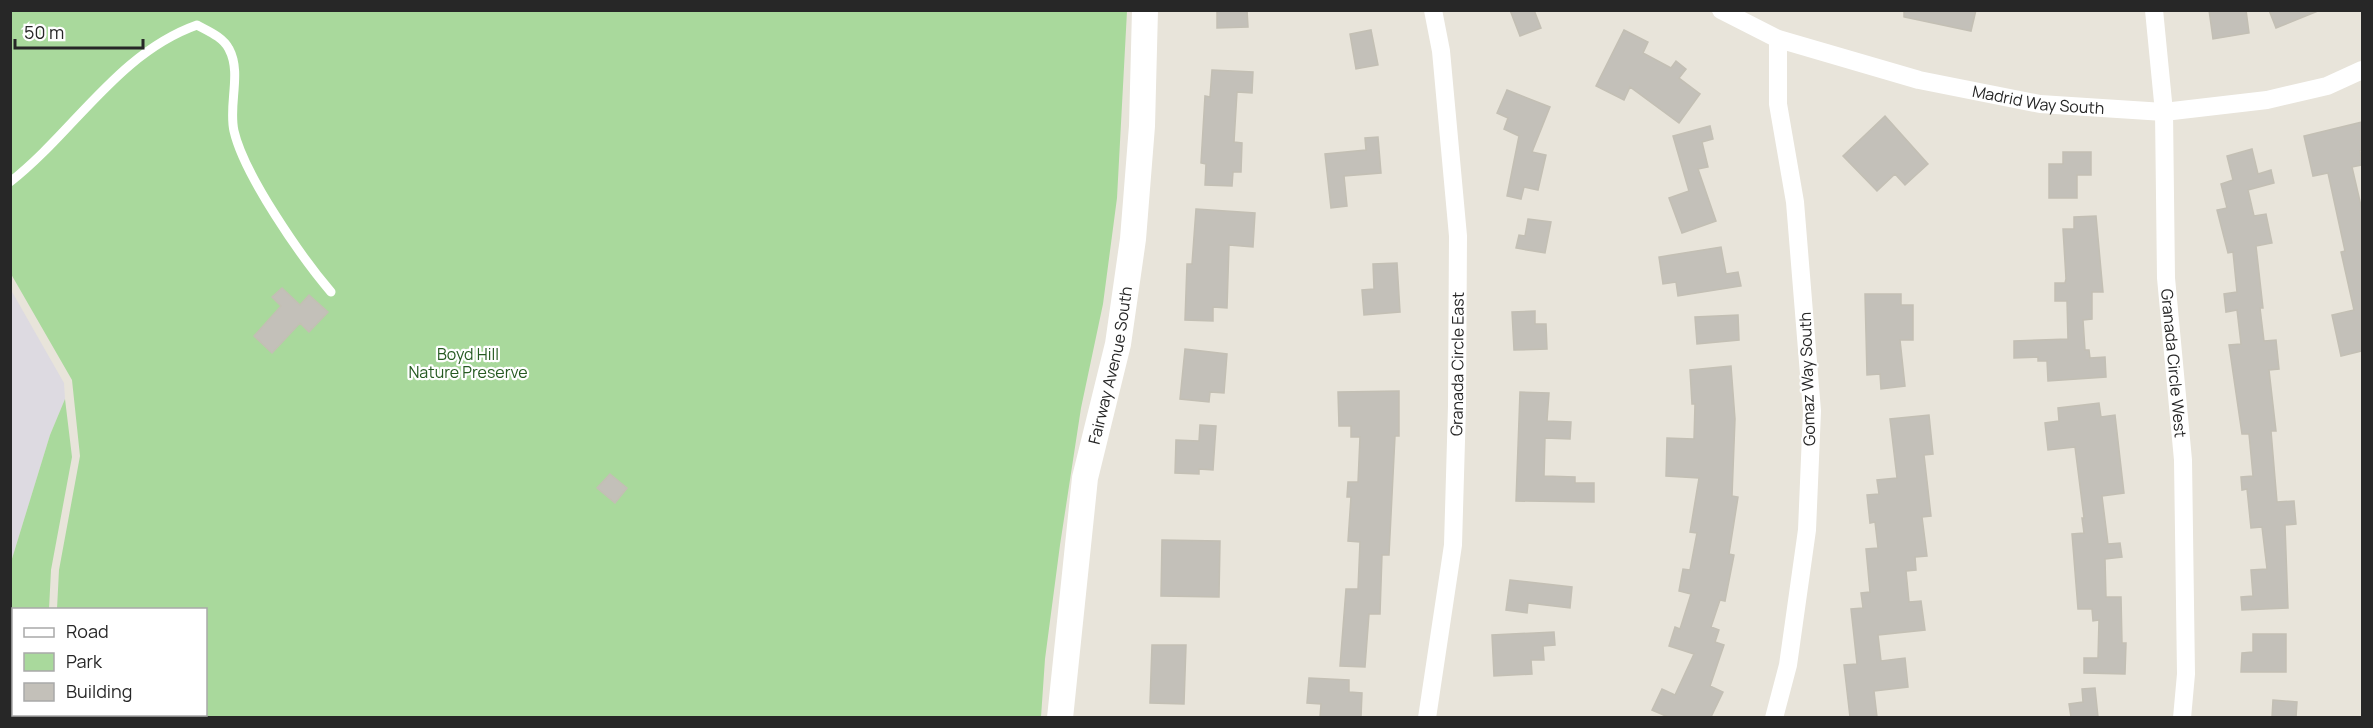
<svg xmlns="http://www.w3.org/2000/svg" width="2373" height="728" font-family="Manrope,sans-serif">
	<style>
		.industrial { fill: #dddae1 }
		.green { fill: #a9d99c }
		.building { fill: #c3c0b9; stroke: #c3bfb4; stroke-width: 1.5 }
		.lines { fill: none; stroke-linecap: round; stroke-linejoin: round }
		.lane { stroke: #fff; stroke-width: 9 }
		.street { stroke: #fff; stroke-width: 18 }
		.secondary { stroke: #fff; stroke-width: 26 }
		.labels { text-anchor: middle; stroke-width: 4.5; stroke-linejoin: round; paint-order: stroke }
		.street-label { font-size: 16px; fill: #272727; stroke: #fff }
		.park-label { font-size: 16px; fill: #265a21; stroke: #fff }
	</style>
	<rect width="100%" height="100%" fill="#e8e4da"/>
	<path class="industrial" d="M11,290l53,93 1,16 -15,36 -39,127z"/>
	<path class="green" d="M10,11h1117l-10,187 -14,106 -22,104 -21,137 -15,114 -4,58h-988v-3h153v-104l-149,-1 2,-39 21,-114 -8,-76 -61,-106z
		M65,399l7,58 -21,113 -2,39 -35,1v104l31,1v2h-34v-155l39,-127z"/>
	<path class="building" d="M1217,10h30l1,17 -31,1z
		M1510,10h24l7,18 -21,8z
		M1904,10h72l-5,21 -67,-14z
		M2209,10h37l3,23 -36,6z
		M2269,10h49v1l-42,17z
		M1371,30l7,35 -22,4 -6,-35z
		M1624,30l24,12 -5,11 28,15 5,-7 10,8 -7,9 21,16 -21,29 -49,-36 -6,13 -28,-14z
		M1212,70l41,2 -1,21 -15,-1 -3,50 8,1 -1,29h-8l-1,14 -27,-1 1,-21 -5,-1 4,-67 5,1z
		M1507,90l43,17 -18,45 14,3 -8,35 -14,-3 -3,12 -14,-3 12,-60 -15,-7 4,-11 -11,-5z
		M1885,116l43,48 -23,21 -10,-11 -18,17 -34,-35z
		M2362,122v28l-2,1 2,14 -10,2 10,43v141l-21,5 -9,-41 22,-5 -13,-58 4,-1 -17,-78 -15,3 -9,-40z
		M1710,126l3,13 -11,3 6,25 -10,2 18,52 -34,12 -13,-35 20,-7 -16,-55z
		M1378,137l3,36 -37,3 3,30 -16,2 -6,-54 41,-4 -1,-12z
		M2252,149l6,25 13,-4 3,13 -26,7 6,26 12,-2 6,29 -16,3 7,62h-3l4,33 12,-1 3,29 -10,1 7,61h-5l6,71 17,-1 2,23 -11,1 3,83 -46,2 -1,-13 12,-1 -2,-26 16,-1 -5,-42 -11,1 -4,-39 -5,1 -1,-13 12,-1 -4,-42h-7l-13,-89 12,-1 -4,-34 -11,2 -2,-18 13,-2 -4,-40 -5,1 -11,-43 10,-2 -6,-24 12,-4 -6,-24z
		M2063,152h28v23h-14v23h-28v-34h14z
		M1196,209l59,4 -2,34 -24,-2 -2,63 -14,-1v14l-28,-1 2,-56h5z
		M2096,216l7,76h-11v27l-9,1 2,30h4l1,8 15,-1 1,20 -58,4 -1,-20h-9v-4l-24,1v-17l54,-2 -1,-38h-12v-18h10l1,-4 -3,-50h11v-12z
		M1528,219l23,3 -6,31 -29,-5 3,-13 6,1z
		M1721,247l5,27 12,-2 3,14 -63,10 -2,-14 -13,2 -4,-27z
		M1397,263l3,49 -36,3 -2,-25 12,-1 -1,-25z
		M282,288l18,17 9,-10 19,17 -19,20 -9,-9 -28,30 -18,-17 27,-30 -9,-9z
		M1865,294h36v11h12v35h-13l5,46 -24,3 -1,-15 -13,1z
		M1535,311v13h11l1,25 -33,1 -2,-38z
		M1738,315l1,25 -42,4 -2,-27z
		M1185,349l42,5 -3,39 -14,-1 -1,10 -29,-3z
		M1731,366l4,53 -3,77 6,1 -9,57 5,1 -9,46 -5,-1 -9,27 8,3 -4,12 9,3 -14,41 13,6 -12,25h-43l-16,-7 10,-21 13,6 19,-41 -25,-8 6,-19 5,2 11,-35 -12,-3 4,-22 7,1 7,-37 -7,-1 9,-54 -33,-2 1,-38 27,1 1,-35h-3l-2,-34z
		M1399,391v45h-4l-6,119h-7l-2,59h-11l-4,53 -25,-1 6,-77h12l2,-47 -12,-1 3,-44h-4l1,-15h10l2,-45h-9v-11h-12l-1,-34z
		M1520,392l29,1 -2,28 24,1 -1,17 -25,-1 -1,38 31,1v6h19v19l-78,-1z
		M2099,403l2,14 14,-2 9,78 -22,3 6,48 12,-1 2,14 -17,2 1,38h15l1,46h4l-1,31 -41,-1v-15h14l1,-38 -6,1 -1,-12h-14l-6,-75 12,-1 -2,-15h2l-9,-71 -27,3 -3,-27 14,-2 -1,-13z
		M1929,415l4,39 -9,1 7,61 -9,1 5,39 -12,1 1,13 -10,1 3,31 12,-1 4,29 -47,5 3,26 24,-3 3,29 -34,4 3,26h-27l-6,-52 13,-1 -6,-55 12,-1 -2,-15 9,-1 -4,-43 12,-1 -3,-26 -5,1 -3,-28 12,-1 -2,-14 20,-2 -7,-59z
		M1200,425l16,1 -3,44 -14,-1v5l-24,-1 1,-33 23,1z
		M610,474l17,14 -12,15 -18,-15z
		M1162,540l58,1 -1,56 -58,-1z
		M1510,580l62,7 -2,21 -42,-5 -1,10 -21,-3z
		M1554,632l1,13 -12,1 1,14h-13l1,14 -38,2 -2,-41z
		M2253,634h33v38h-45l1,-19 11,-1z
		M1152,645h34l-2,59 -34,-1z
		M1309,678l40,2v12l13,1 -1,24h-41l1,-13 -14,-1z
		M2095,688l3,29h-27l-2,-13 14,-2 -1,-13z
		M2273,700l24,2 -1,15h-24z"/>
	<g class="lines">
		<path class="lane" d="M10,182c64,-50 108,-129 187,-157 11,6 26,12 32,24 13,24 -1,56 5,82 10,44 68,127 97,161"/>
		<g class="street">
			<path id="s1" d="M1721,10l57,29 141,41 121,24 124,8 103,-12 60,-14 35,-16"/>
			<path id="s2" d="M2154,10l10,102 2,166 17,182 3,214 -4,44"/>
			<path id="s3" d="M1427,718l26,-173 4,-139 1,-170 -17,-185 -8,-41"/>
			<path d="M1774,718l14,-53 19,-135 5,-119 -17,-209 -17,-98v-65"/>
		</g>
		<path class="secondary" id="s4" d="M1060,718l25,-240 33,-134 15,-105 9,-113 3,-116"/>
	</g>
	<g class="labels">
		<g class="street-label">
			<text dy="6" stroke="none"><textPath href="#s1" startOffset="332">Madrid Way South</textPath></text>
			<text dy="6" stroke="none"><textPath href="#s3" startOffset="356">Granada Circle East</textPath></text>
			<text dy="6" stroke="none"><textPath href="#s2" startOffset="354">Granada Circle West</textPath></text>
			<text dy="6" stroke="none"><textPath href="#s4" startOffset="357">Fairway Avenue South</textPath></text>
			<text transform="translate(1807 379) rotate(-92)" y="6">Gomaz Way South</text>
		</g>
		<g class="park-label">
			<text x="468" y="360">Boyd Hill<tspan x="468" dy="18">Nature Preserve</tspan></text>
		</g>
	</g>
	<rect width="2373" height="728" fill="none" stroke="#272727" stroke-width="24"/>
	<rect x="12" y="608" width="195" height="108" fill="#ffffff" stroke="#a9a9a9" stroke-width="1.5"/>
	<rect x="24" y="628" width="30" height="9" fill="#ffffff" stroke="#a9a9a9" stroke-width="1.5"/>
	<text x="66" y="638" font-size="18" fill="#272727">Road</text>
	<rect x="24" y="653" width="30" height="18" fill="#a9d99c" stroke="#a9a9a9" stroke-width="1.5"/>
	<text x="66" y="668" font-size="18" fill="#272727">Park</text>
	<rect x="24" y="683" width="30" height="18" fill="#c3c0b9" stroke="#a9a9a9" stroke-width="1.5"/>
	<text x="66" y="698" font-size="18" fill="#272727">Building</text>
	<path d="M15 39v9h128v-9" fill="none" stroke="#272727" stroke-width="3"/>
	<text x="24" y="39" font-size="18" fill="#272727" stroke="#ffffff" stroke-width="4.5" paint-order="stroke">50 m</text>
</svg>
